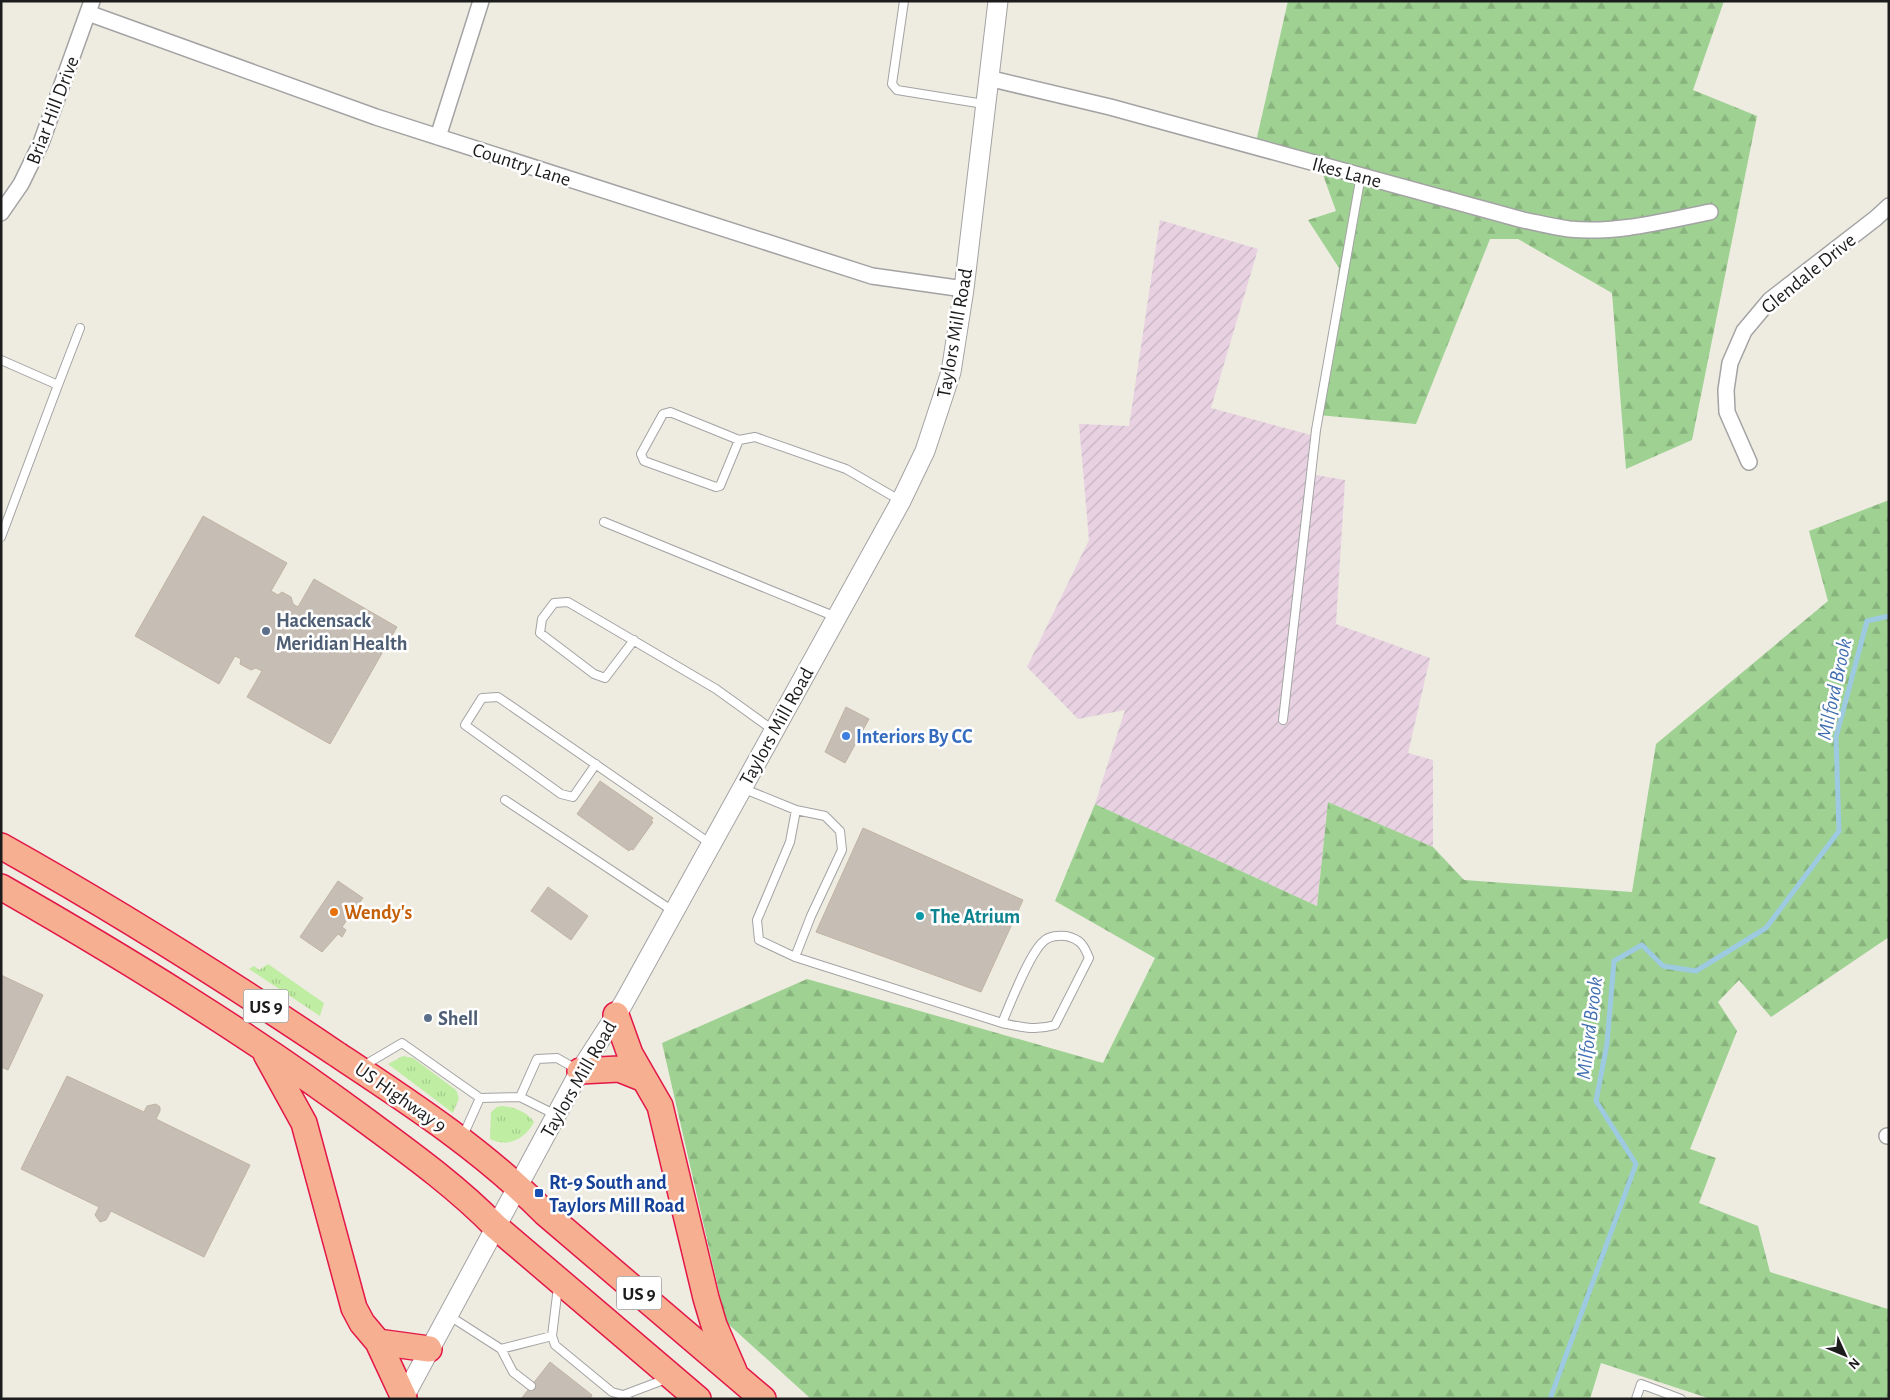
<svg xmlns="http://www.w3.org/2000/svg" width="1890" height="1400" font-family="'Alegreya Sans',sans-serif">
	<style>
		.industrial { fill: url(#industrial-furrows) }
		.grass { fill: url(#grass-tufts) }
		.forest { fill: url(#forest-firs) }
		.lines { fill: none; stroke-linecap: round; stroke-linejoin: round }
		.stream { stroke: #9dcae0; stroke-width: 5 }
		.building { fill: #c6beb4; stroke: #c1b3a2 }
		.service-casing { stroke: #a3a3a3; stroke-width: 10 }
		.minor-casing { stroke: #a3a3a3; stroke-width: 18 }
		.tertiary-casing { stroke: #a3a3a3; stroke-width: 21 }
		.trunk-casing { stroke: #e31748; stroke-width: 28 }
		.service { stroke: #fff; stroke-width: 8 }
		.minor { stroke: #fff; stroke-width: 15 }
		.tertiary { stroke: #fff; stroke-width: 19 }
		.trunk { stroke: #f6af90; stroke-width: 25 }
		.service-dot { fill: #5c6f8a; stroke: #fff; stroke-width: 2 }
		.shop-dot { fill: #3f7fe0; stroke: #fff; stroke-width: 2 }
		.food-dot { fill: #e8710a; stroke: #fff; stroke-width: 2 }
		.culture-dot { fill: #0f9aa8; stroke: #fff; stroke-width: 2 }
		.transit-dot { fill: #1a4fb4; stroke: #fff; stroke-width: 2 }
		.labels { text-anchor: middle; stroke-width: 5; stroke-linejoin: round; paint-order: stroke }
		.shield { fill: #fff; stroke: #606060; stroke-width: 1 }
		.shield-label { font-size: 19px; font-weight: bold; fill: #1c1c1c }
		.street-label { font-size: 20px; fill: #1c1c1c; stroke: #fff }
		.service-label { font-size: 20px; font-weight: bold; fill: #4e5e75; stroke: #fff; text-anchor: start }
		.shop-label { font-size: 20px; font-weight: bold; fill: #366cbe; stroke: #fff; text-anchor: start }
		.food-label { font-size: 20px; font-weight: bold; fill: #c56008; stroke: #fff; text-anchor: start }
		.culture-label { font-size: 20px; font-weight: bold; fill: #0d838f; stroke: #fff; text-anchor: start }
		.transit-label { font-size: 20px; font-weight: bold; fill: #164399; stroke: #fff; text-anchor: start }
		.water-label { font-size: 21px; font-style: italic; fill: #426fb1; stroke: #fff }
	</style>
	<defs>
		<pattern id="industrial-furrows" width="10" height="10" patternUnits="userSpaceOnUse" patternTransform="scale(1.25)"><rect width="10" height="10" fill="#e8d2e2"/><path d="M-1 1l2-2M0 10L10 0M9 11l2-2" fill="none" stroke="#c6b4c1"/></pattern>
		<pattern id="grass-tufts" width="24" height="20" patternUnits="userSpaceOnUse" patternTransform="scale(1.25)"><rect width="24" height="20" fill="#bfeda2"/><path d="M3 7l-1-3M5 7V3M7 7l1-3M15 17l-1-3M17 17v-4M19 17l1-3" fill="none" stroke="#a4cb8b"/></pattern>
		<pattern id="forest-firs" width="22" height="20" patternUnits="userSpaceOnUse" patternTransform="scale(1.25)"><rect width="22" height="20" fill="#9ed192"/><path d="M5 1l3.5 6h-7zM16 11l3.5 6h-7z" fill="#88b37d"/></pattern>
	</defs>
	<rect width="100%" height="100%" fill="#eeebe1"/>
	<path class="industrial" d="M1160,220l98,29 -47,159 104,28 -5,38 35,6 -9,144 94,34 -22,95 25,7v87l-105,-45 -11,104 -222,-102 30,-94 -47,9 -51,-52 62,-127 -10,-116 50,2z"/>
	<path class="grass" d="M268,964l56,39 -4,13 -71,-47 5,-3 5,4z
		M403,1056l10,2 43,32 3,8 -6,15 -65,-49z
		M502,1106c13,1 25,6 32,16 -9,17 -26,26 -44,17l1,-27 6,-5z"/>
	<path class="forest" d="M1288,1h436l-31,89 64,26 -65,324 -66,29 -14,-176 -94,-54h-28l-74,185 -98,-9 21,-147 -31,-48 28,-9 -14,-39 -69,-17z
		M1889,500v437l-118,80 -32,-37 -21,22 19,29 -47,118 26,9 -17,45 59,23 12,46 118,37 1,-2v92h-178l-110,-36 -11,36h-779l-85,-77 -64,-279 145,-64 296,84 52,-105 -100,-57 40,-97 222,102 11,-104 105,45 31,33 168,12 24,-148 172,-143 -19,-70z"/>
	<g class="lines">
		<path class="stream" d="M1550,1399l86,-235 -40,-63 11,-57 7,-83 28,-16 21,21 33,5 70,-43 73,-97 -3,-94 31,-116 22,-5"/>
	</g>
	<path class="building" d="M203,516l84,47 -16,28 7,4 4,-3 9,5 2,7 5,3 16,-28 83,48 -67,117 -83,-47 15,-26 -6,-3 -5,2 -11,-6 1,-5 -6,-3 -16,28 -84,-48z
		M846,707l23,12 -24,44 -20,-11z
		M600,781l53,37 -2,3 2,1 -20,28 -2,-1 -2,2 -52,-37z
		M863,828l160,72 -42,92 -165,-60z
		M338,881l25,17 -21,29 4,3 -4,7 -4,-3 -16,18 -22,-15z
		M548,887l40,29 -17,24 -40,-29z
		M1,975l42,20 -35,75 -7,-3z
		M67,1076l77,36 3,-6 9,-2 4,3v4l-4,8 94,46 -46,92 -93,-46 -5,9 -6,2 -5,-7 4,-8 -78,-38z
		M550,1362l42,33 -2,4h-69z"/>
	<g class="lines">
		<defs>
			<path id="service" d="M904,1l-12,83 5,6 87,14
				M1,360l57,25 -57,152
				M58,385l22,-57
				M739,440l-19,46 -4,1 -72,-26 -3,-7 22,-40 7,-2 69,28 16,-3 91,32 55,32
				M604,522l232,95
				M634,640l-29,38 -11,-4 -54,-41 2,-14 12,-16 14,-1 148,87 57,41
				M1283,720l33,-290 45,-255
				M596,764l-23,33 -12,-3 -96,-69 17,-27 16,-1 213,147
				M742,788l54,22 29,6 15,15 2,19 -31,66 -16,41
				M505,800l168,111
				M796,810l-6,32 -33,78 2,20 36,17 207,66c19,4 33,8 53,2l34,-67c-5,-13 -9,-19 -23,-22 -7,-1 -17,0 -22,5 -14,11 -34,63 -42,82
				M363,1066l39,-23 78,55 40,-1 17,-38 20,-1 21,12
				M520,1097l36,18
				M462,1138l18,-40
				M558,1287l-6,49 3,9 57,47 11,3 5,4
				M448,1315l53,34 51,-13
				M501,1349l12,23 18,14
				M621,1396l45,-17
				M1636,1399l5,-15 40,15"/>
			<path id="minor" d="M88,13l288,104 496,159 92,13
				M988,78l122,29 413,113c15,3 31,7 46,9 47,5 95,-8 141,-17
				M438,137l43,-136
				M1,213l20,-29 20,-41 51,-142
				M1749,462l-22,-50 -1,-22 4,-27 14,-32 26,-31 106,-82 13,-12
				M1887,1136h2"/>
			<path id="tertiary" d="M403,1399l177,-328 43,-67 278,-503 24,-50 26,-79 13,-83 34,-288"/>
			<path id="trunk" d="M1,846c116,65 224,133 334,207 74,49 148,97 210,160l218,186
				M1,887c124,71 245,145 360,230 46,34 94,68 134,109l203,173
				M616,1015l14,39 30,52 46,192 8,27 20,46
				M266,1054l38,69 50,185 8,15 16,19 26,56
				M580,1071l39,-2 25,10
				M378,1342l51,7"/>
		</defs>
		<use href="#service" class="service-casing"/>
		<use href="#minor" class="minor-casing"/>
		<use href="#tertiary" class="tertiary-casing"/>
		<use href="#trunk" class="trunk-casing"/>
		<use href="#service" class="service"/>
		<use href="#minor" class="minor"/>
		<use href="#tertiary" class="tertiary"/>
		<use href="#trunk" class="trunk"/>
	</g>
	<g class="service-dot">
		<circle cx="266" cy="631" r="5"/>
		<circle cx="428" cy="1018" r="5"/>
	</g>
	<circle class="shop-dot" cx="846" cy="736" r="5"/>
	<circle class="food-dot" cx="334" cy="912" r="5"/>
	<circle class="culture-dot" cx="920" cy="916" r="5"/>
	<rect class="transit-dot" x="534" y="1188" width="10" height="10" rx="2.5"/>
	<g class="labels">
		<g class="shield">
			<rect x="243.5" y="989.5" width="45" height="33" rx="4"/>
			<rect x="616.5" y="1276.5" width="45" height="33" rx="4"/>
		</g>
		<g class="shield-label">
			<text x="266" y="1013">US 9</text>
			<text x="639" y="1300">US 9</text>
		</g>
		<g class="street-label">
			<text transform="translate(52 110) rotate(-69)" y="7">Briar Hill Drive</text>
			<text transform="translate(522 164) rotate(18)" y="7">Country Lane</text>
			<text transform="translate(1347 172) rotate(15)" y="7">Ikes Lane</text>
			<text transform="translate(1808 273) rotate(-39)" y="7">Glendale Drive</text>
			<text transform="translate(954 333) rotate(-80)" y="7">Taylors Mill Road</text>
			<text transform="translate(776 726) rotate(-61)" y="7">Taylors Mill Road</text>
			<text transform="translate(578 1079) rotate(-60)" y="7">Taylors Mill Road</text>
			<text transform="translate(401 1097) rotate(35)" y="7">US Highway 9</text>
		</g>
		<g class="service-label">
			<text x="276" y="627">Hackensack<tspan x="276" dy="23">Meridian Health</tspan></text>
			<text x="438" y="1025">Shell</text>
		</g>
		<g class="shop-label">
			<text x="856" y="743">Interiors By CC</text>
		</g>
		<g class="food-label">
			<text x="344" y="919">Wendy's</text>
		</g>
		<g class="culture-label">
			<text x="930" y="923">The Atrium</text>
		</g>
		<g class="transit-label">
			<text x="549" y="1189">Rt-9 South and<tspan x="549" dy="23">Taylors Mill Road</tspan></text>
		</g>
		<g class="water-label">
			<text transform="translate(1834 689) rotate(-78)" y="7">Milford Brook</text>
			<text transform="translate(1589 1028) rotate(-83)" y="7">Milford Brook</text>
		</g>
	</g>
	<rect width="1890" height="1400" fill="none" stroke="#1c1c1c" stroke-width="5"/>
	<g transform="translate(1845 1355) rotate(134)" stroke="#ffffff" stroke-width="4" paint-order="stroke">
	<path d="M0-4L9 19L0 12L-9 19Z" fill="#1c1c1c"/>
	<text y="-8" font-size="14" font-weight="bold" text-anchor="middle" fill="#1c1c1c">N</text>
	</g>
</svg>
